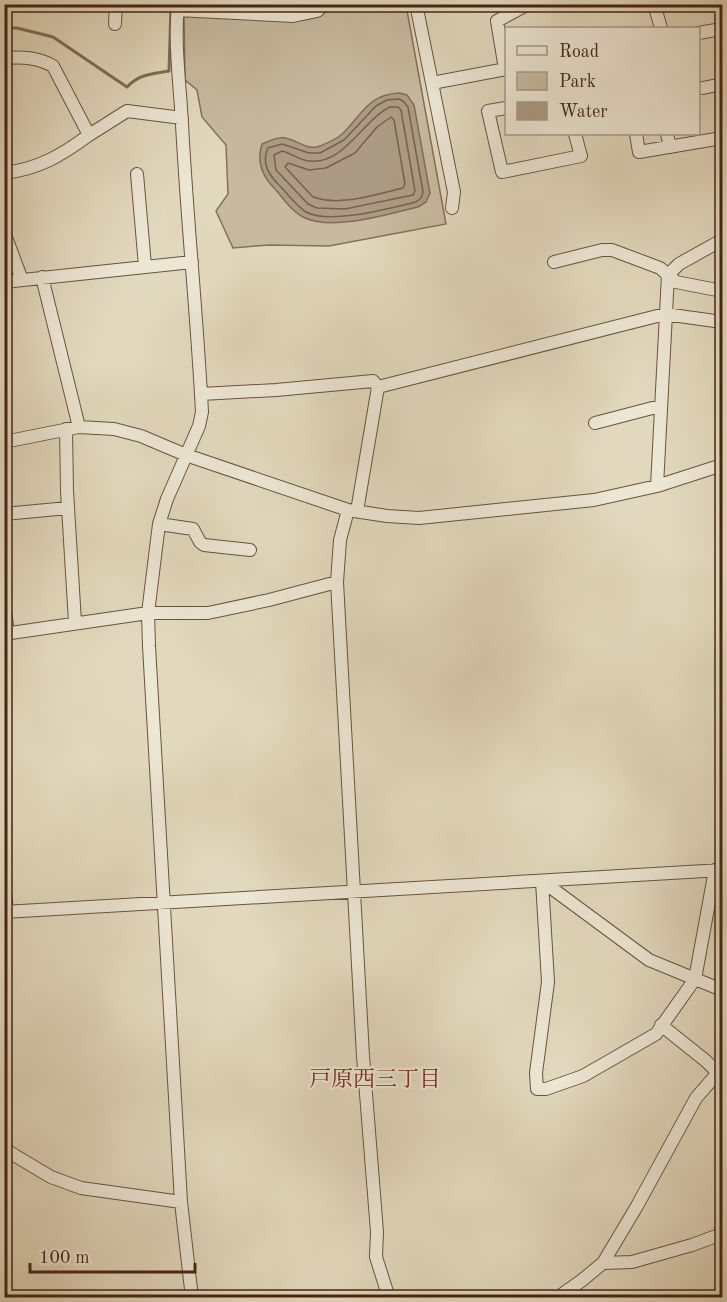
<svg xmlns="http://www.w3.org/2000/svg" width="727" height="1302" font-family="'Old Standard TT','Noto Serif JP',serif">
	<style>
		.green { fill: #c7baa0; stroke: #86705a; stroke-width: 1.5 }
		.water { fill: #ac9b84; stroke: #826c58; stroke-width: 1.5 }
		.lines { fill: none; stroke-linecap: round; stroke-linejoin: round }
		.shore { stroke: #78604c; stroke-width: 1.5 }
		.stream { stroke: #826c58; stroke-width: 3 }
		.minor-casing { stroke: #6c523f; stroke-width: 14 }
		.minor { stroke: #ece6d4; stroke-width: 12 }
		.labels { text-anchor: middle; stroke-width: 4.5; stroke-linejoin: round; paint-order: stroke }
		.neighbourhood-label { font-size: 22px; fill: #7a1f14; stroke: #ece6d4 }
	</style>
	<rect width="100%" height="100%" fill="#e2d8bd"/>
	<filter id="stains"><feTurbulence type="fractalNoise" baseFrequency=".00333" numOctaves="4"/><feColorMatrix values="0 0 0 0 .2 0 0 0 0 .09 0 0 0 0 .02 0 0 0 .5 -.17"/></filter>
	<radialGradient id="worn" r=".72"><stop offset=".6" stop-color="#630" stop-opacity="0"/><stop offset="1" stop-color="#630" stop-opacity=".3"/></radialGradient>
	<path class="green" d="M334,5h72l40,219 -117,22 -61,-1 -35,3 -17,-37 12,-17 -2,-49 -24,-28 -5,-27 -12,-10 -1,-64 119,4 17,-4z"/>
	<path class="water" d="M399,93l8,2 7,10 16,88 -4,9 -8,5c-32,7 -83,24 -113,11 -12,-5 -22,-20 -30,-29 -13,-13 -19,-27 -13,-45 6,-2 12,-6 18,-6 14,-2 26,14 40,8 7,-3 15,-6 21,-11 21,-19 25,-40 58,-42z"/>
	<g class="lines">
		<path class="shore" d="M399,99l4,2 5,6 15,85 -2,6 -5,4c-27,6 -86,23 -110,10 -10,-6 -19,-19 -27,-27 -10,-10 -18,-22 -11,-37l14,-4 27,9h11l24,-13 32,-34 11,-6z
			M390,107h8l3,3 14,81 -2,4 -68,14 -28,-1 -9,-4 -32,-34 -2,-15 8,-4c9,2 17,9 27,10 34,5 54,-41 81,-54z
			M391,117l3,3 11,64 -2,4c-27,6 -62,19 -90,9l-28,-30 3,-4 21,7 17,-2 29,-15 22,-26z"/>
		<path class="stream" d="M220,4l59,2 30,-2
			M4,28h13l36,9 74,50c12,-13 25,-13 42,-16l2,-65 4,-1"/>
		<defs>
			<path id="minor" d="M178,4c-4,40 2,80 4,120 5,96 15,191 20,288l-3,14 -32,73 -8,25 -11,89 1,33 32,556 11,96
				M416,4l16,79 74,-14
				M654,4l7,24
				M177,10l116,6 24,-5 8,-7
				M115,24l1,-20
				M698,33l24,-4
				M4,58c19,-1 33,-1 49,8l36,69 38,-24 55,7
				M505,69l-8,-48 31,-17
				M432,83l22,109 -2,16
				M703,88l19,-4
				M506,108l-18,3 14,61 79,-16 -6,-22
				M636,134l3,18 83,-14
				M667,134l3,13
				M4,173c35,-4 58,-18 85,-38
				M137,174l8,92
				M4,232l18,48
				M554,262l48,-12h10l48,18 16,14 46,9
				M42,277l37,150
				M4,282l188,-20
				M378,387l287,-73 57,8
				M201,394l75,-4 97,-9 5,6
				M595,423l65,-17
				M66,429l1,62 8,131
				M4,442l75,-15 35,2 27,7 45,19 162,55 39,6 32,2 175,-18 63,-14 65,-21
				M657,486l11,-211 11,-11 43,-24
				M348,510l-8,30 -3,42 26,474 14,176 -1,25 13,41
				M357,511l21,-124
				M4,514l64,-6
				M159,524l34,5 7,13 4,3 46,5
				M4,605l4,28
				M4,634l144,-21h60l61,-13 68,-18
				M4,881l3,30
				M542,881l6,101 -12,91 1,16h9l37,-13 73,-42 39,-55 20,-109
				M542,881l107,79 73,30
				M4,912l718,-42
				M661,1025l45,36 16,16
				M4,1149l47,28 30,11 100,14
				M603,1263l29,-1 60,-17 27,-10 3,-8
				M557,1298l24,-17 22,-18 34,-57 59,-108 26,-30"/>
		</defs>
		<use href="#minor" class="minor-casing"/>
		<use href="#minor" class="minor"/>
	</g>
	<g class="labels">
		<g class="neighbourhood-label">
			<text x="375" y="1086">戸原西三丁目</text>
		</g>
	</g>
	<rect width="727" height="1302" fill="none" stroke="#e2d8bd" stroke-width="24"/>
	<rect x="6" y="6" width="715" height="1290" fill="none" stroke="#442515" stroke-width="3"/>
	<rect x="12" y="12" width="703" height="1278" fill="none" stroke="#442515" stroke-width="1.5"/>
	<rect x="505" y="27" width="195" height="108" fill="#ece6d4" stroke="#a99988" stroke-width="1.5"/>
	<rect x="517" y="46" width="30" height="9" fill="#ece6d4" stroke="#a99988" stroke-width="1.5"/>
	<text x="559" y="57" font-size="18" fill="#442515">Road</text>
	<rect x="517" y="72" width="30" height="18" fill="#c7baa0" stroke="#a99988" stroke-width="1.5"/>
	<text x="559" y="87" font-size="18" fill="#442515">Park</text>
	<rect x="517" y="102" width="30" height="18" fill="#ac9b84" stroke="#a99988" stroke-width="1.5"/>
	<text x="559" y="117" font-size="18" fill="#442515">Water</text>
	<path d="M30 1263v9h165v-9" fill="none" stroke="#442515" stroke-width="3"/>
	<text x="39" y="1263" font-size="18" fill="#442515" stroke="#ece6d4" stroke-width="4.5" paint-order="stroke">100 m</text>
	<rect width="100%" height="100%" filter="url(#stains)"/>
	<rect width="100%" height="100%" fill="url(#worn)"/>
</svg>
